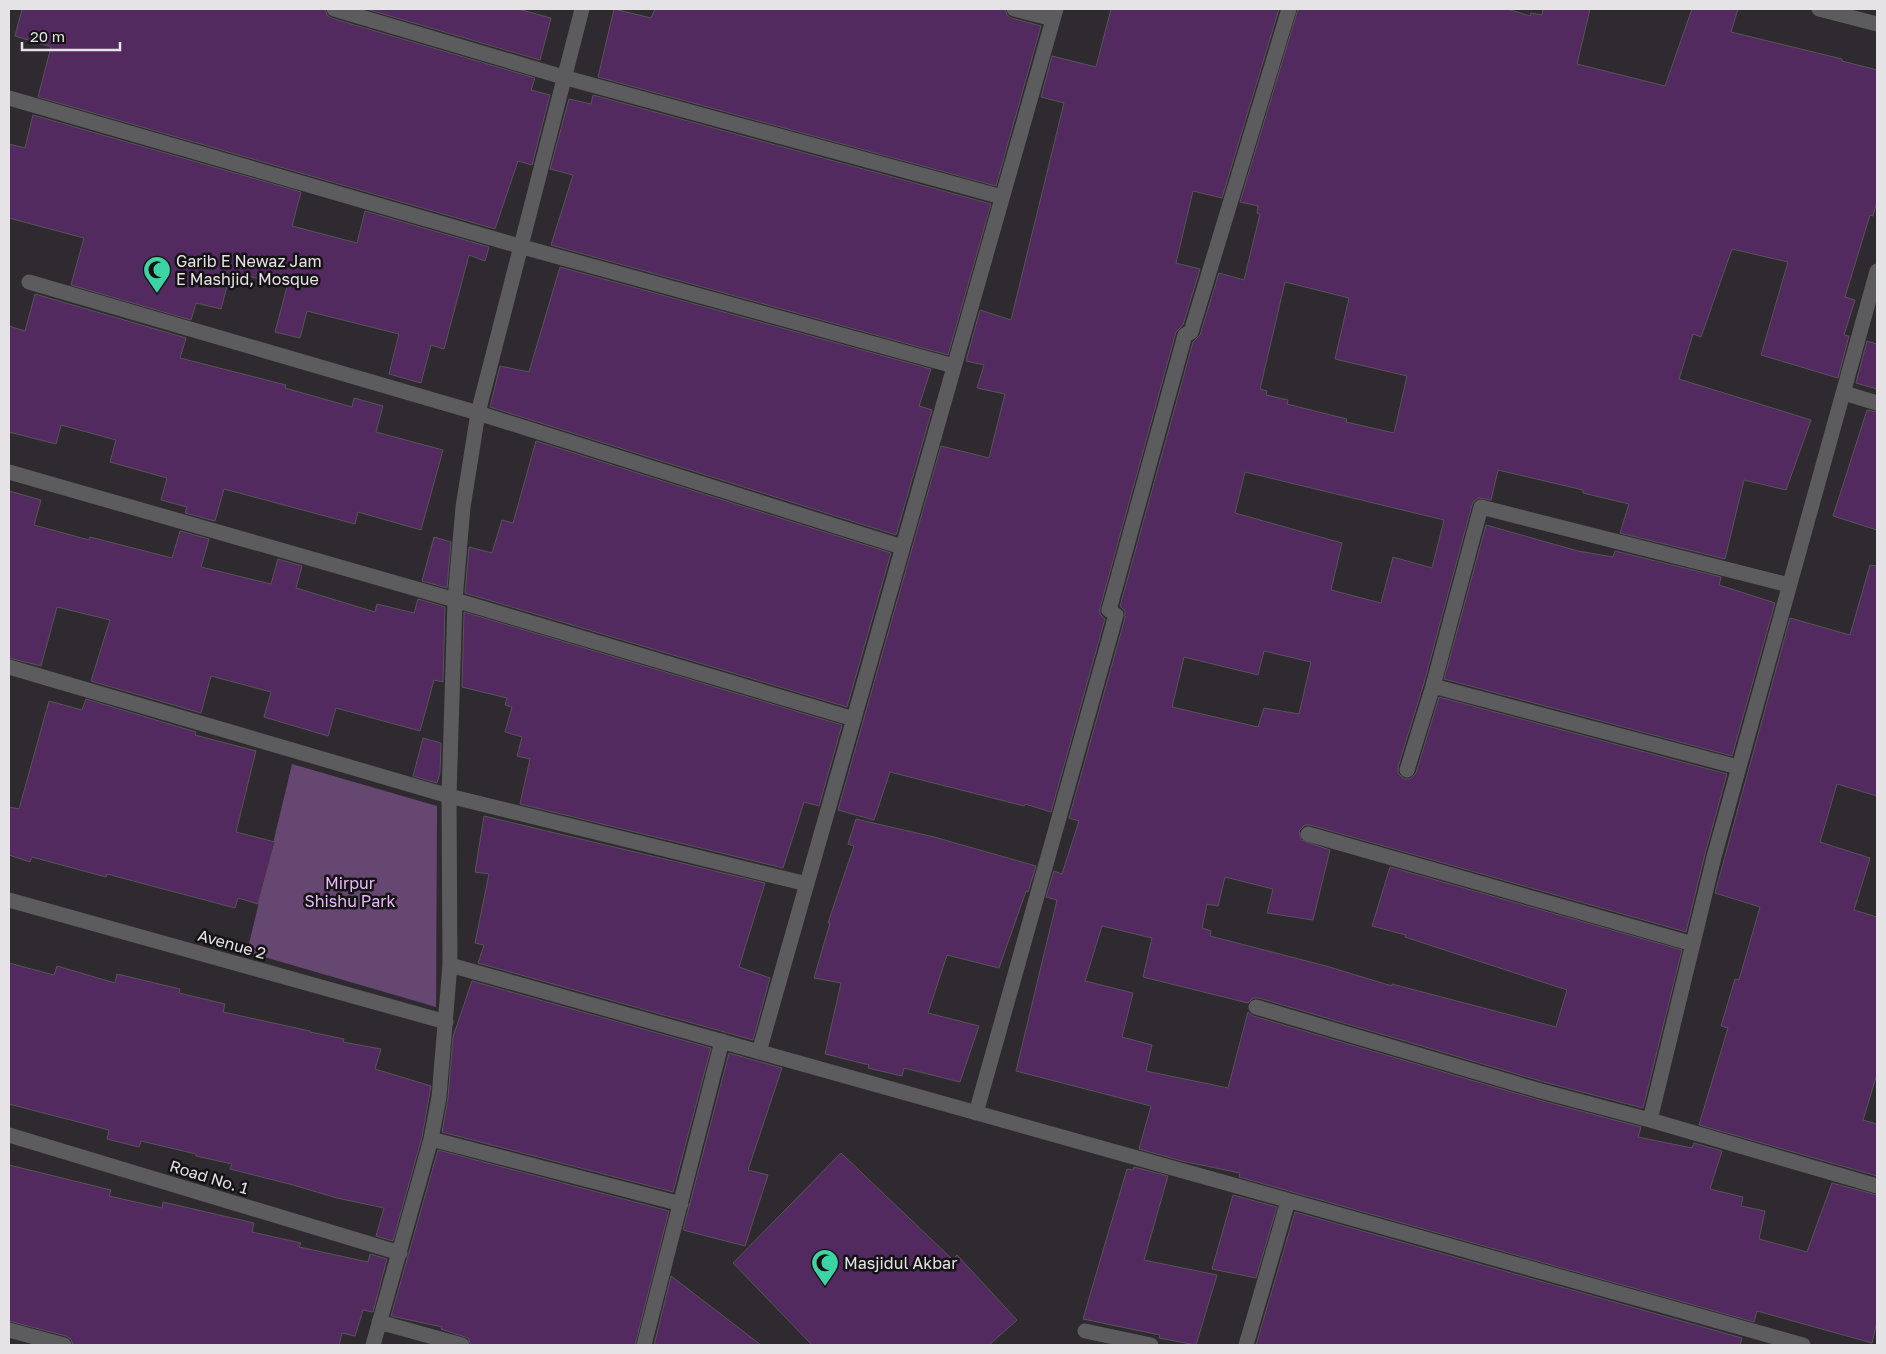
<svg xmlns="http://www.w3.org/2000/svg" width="1886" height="1354" font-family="'Golos Text',sans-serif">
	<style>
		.green { fill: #664772 }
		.building { fill: #522a60; stroke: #585459; fill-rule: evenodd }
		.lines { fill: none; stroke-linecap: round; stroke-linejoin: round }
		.minor { stroke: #5c5b5d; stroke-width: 15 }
		.labels { text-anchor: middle; stroke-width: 5; stroke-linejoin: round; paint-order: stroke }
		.poi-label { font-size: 16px; fill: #e6e3e7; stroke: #151315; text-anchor: start }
		.park-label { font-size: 16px; fill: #ebbafd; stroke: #151315 }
		.street-label { font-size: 16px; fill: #e6e3e7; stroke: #151315 }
	</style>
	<rect width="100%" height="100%" fill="#2e2a2f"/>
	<path class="green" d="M292,764l145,42 -1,201 -189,-55z"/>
	<path class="building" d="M22,9h303l2,6 4,3 204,60 -4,12 19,5 -18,70 -14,-4 -23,68 -457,-132 13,-50 -36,-11z
		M366,9h152l33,9 -11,42z
		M614,9l37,9 4,-9h350l2,6 4,3 30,8 -45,160 -398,-109z
		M1111,9h168l-57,189 -29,-7 -17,72 24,6 -17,56 -7,7 -76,276v6l5,5 -54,193 -26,-8 -1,2 -134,-34 -16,48 -36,-10 103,-364 48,12 16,-64 -28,-6 7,-23 -18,-4 14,-51 31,10 53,-217 -23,-6 11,-41 44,11z
		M1298,9h209l23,7 1,-3 11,2 1,-6h47l-13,55 88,22 27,-77h46l-7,23 111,27v2l35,9v131l-4,15 -3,-1 -25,82 10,3 -11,35 5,1 -11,42 -77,-23 27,-93 -56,-13 -31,88 -8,-3 -14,45 132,41 -25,70 -42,-10 -19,79 -105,-26 9,-29 -46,-11v-3l-85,-20 -7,30 -12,-2 -4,2 -3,5 -48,178 -26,84v6l6,6h6l6,-6 23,-76 288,77 -22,80 -19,78 -376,-107h-5l-6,6 2,9 29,10 -17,70 -46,-7 6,-24 -48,-12 -7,29 -11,-2 -5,24 9,3 -1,5 116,30 66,20v-2l164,43 11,-37 -162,-53 1,-2 -34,-9 18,-59 292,83 -39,158 -99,-26 -285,-84h-6l-5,5 -105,-26 9,-39 -50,-12 -17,55 48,12 -11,44 30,8 -6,26 82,17 20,-76 5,4 286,84 102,27 -3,10 54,11 2,-5 28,8 -12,38 33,8 -2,9 24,5 -6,28 48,13 25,-69 45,12v127l-5,21 -115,-32 -3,11 -515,-145 1,-4 -58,-12 -43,-12 12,-43 -135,-35 41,-171 -11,-3 8,-26 8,3 17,-53 -10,-3 56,-200v-7l-5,-5 73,-264 7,-7 19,-62 25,7 16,-66 -3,-1 1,-7 -18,-4zM1285,282l64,16 -14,61 72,17 -13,57 -48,-11 1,-3 -60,-15 1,-4 -22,-5 1,-4 -7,-2zM1245,472l199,48 -12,48 -39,-11 -12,46 -50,-13 11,-47 -107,-30zM1264,651l47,11 -12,52 -35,-6 -6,19 -86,-20 12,-50 74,18z
		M593,95l398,109 -43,151 -397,-110 22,-70 -23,-6 19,-70 22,5z
		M33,115l268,77 -9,34 65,17 8,-32 124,36 -4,14 -16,-6 -25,94 -13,-4 -10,38 -32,-9 10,-40 -92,-23 -7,27 -25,-6 12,-45 -56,-16 -10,38 -25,-6 -5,17 -120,-35 13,-47 -75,-20v-74l16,4z
		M560,267l371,102 -12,37 13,4 -36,125 -406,-128 10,-41 29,6z
		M35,294l151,44 -6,20 106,27 -1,3 67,19 2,-9 29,8 -7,26 67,18 -22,80 -63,-18 -3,12 -131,-35 -9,32 -30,-8 2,-6 -26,-7 6,-22 -57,-16 6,-22 -55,-15 -5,19 -47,-12v-106l16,5z
		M1867,341l10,3v45l-21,-6z
		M1867,410l10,2v118l-44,-14z
		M536,441l355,112 -44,154 -382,-114 4,-46 23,6 10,-33 11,3z
		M9,491l32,9 -7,25 55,15 1,-3 82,21 8,-27 29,8 -8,28 70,17 7,-25 24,7 -6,22 79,24 2,-8 37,9 4,-14 27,8 -2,75 -9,-2 -14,51 -84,-23 -8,28 -64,-19 7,-25 -60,-16 -10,37 -110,-32 19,-61 -53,-13 -16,59 -32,-8z
		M1486,525l92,26 35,6 2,-6 106,26 -2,8 56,18 -43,153 -288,-77z
		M434,537l17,5 -4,46 -25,-7z
		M1870,565l7,1v230l-40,-12 -17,58 50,16 -16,52 23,7v157l-14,46 14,4v52l-178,-51 29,-97 -7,-2 14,-47 4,1 21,-73 -45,-14 75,-275 60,17z
		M464,612l378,113 -23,81 -15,-4 -21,66 -263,-64 10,-45 -13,-3 5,-19 -17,-5 7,-25 -7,-2 2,-7 -45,-11z
		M86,699l110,33 -1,3 61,16 -20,81 39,10 -17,62 -20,-6 -3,10 -128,-34 -1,3 -74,-20 -2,5 -21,-7v-48l10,2 30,-108 33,9z
		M423,738l18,5 -1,29 -3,11 -24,-7z
		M484,816l281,67 -26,84 31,11 -17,62 -275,-77 6,-18 -9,-2 14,-69 -14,-2z
		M856,819l78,18 102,29 -8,26 -2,-1 -27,77 -52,-13 -19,58 51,13 -19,56 -56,-14 -2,8 -34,-8 1,-3 -44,-11 16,-71 -27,-5 16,-55h-2l26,-77 -6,-2z
		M9,963l45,12 3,-9 58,17 2,-9 63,15 -1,4 46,11 -2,8 87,19v1l34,7 -1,3 38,7 -6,20 56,17 -9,51 -29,104 -17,-5 8,-28 -47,-10 -44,-13 -63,-16 2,-5 -36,-8v-2l-55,-13 -2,6 -32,-8 2,-9 -100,-26z
		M472,981l239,67 -38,144 -231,-60 6,-34 5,-61z
		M729,1053l53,15 -34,102 20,5 -23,71 -62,-16z
		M438,1150l231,61 -34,134h-164l-3,-7 -27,-9 1,-2 -51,-11z
		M841,1153l112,107 4,-5 60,65 -28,25h-177l-79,-82z
		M9,1165l102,25 -2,6 53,12 1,-6 91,21 -2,9 49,11 -2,4 69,15 2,-8 17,5 -14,53 -10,-2 -8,26 -13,-3 -3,12h-266l-2,-6 -5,-3 -57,-15z
		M1134,1167l34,9 -24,84 73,15 -21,70 -37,-7 1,-3 -77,-16 44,-150 6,1z
		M1233,1195l44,12 -21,71 -44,-9z
		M1295,1212l447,126 -2,7h-484z
		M671,1276l90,69h-107z"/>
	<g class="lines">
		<path class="minor" d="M334,9l229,68 439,120
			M1014,9l39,10
			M1819,9l58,15
			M9,98l510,148 435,120
			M29,282l449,131 424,134
			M1844,393l33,10
			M9,472l446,128 399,119
			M9,667l440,129 358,88
			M1433,686l305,81
			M1407,770l26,-84 48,-179 308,78
			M1308,834l385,110
			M9,900l437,122
			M450,965l1353,380
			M1256,1007l285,84 109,29 64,-263 163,-586
			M759,1052l297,-1043
			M976,1113l140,-498 -7,-5 76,-275 6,-3 98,-323
			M1650,1120l227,66
			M9,1135l391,118
			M431,1139l250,65
			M379,1322l83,23
			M9,1330l55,15
			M1085,1331l66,14
			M373,1345l58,-206 8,-42 11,-132 -1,-169 6,-196 8,-93 15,-94 104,-404
			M644,1345l78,-304
			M1246,1345l42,-144"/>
	</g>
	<defs>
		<symbol id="mosque-pin" viewBox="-11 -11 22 30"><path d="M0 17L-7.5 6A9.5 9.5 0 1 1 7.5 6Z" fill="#3dd4a3" stroke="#151315"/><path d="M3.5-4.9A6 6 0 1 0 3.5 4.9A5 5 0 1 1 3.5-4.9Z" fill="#111"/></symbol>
	</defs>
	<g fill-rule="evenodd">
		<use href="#mosque-pin" x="141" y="254" width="32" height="43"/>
		<use href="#mosque-pin" x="809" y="1247" width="32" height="43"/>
	</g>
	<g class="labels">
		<g class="poi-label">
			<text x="176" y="267">Garib E Newaz Jam<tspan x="176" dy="18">E Mashjid, Mosque</tspan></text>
			<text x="844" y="1269">Masjidul Akbar</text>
		</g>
		<g class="park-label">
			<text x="350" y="889">Mirpur<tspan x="350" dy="18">Shishu Park</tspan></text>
		</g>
		<g class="street-label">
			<text transform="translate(232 944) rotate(16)" y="6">Avenue 2</text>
			<text transform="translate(209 1177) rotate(17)" y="6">Road No. 1</text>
		</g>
	</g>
	<rect width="1886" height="1354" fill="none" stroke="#e6e3e7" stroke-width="20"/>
	<path d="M22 42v8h98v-8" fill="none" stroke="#e6e3e7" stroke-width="2.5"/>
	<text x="30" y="42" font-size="15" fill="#e6e3e7" stroke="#151315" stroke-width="4" paint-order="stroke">20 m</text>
</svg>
